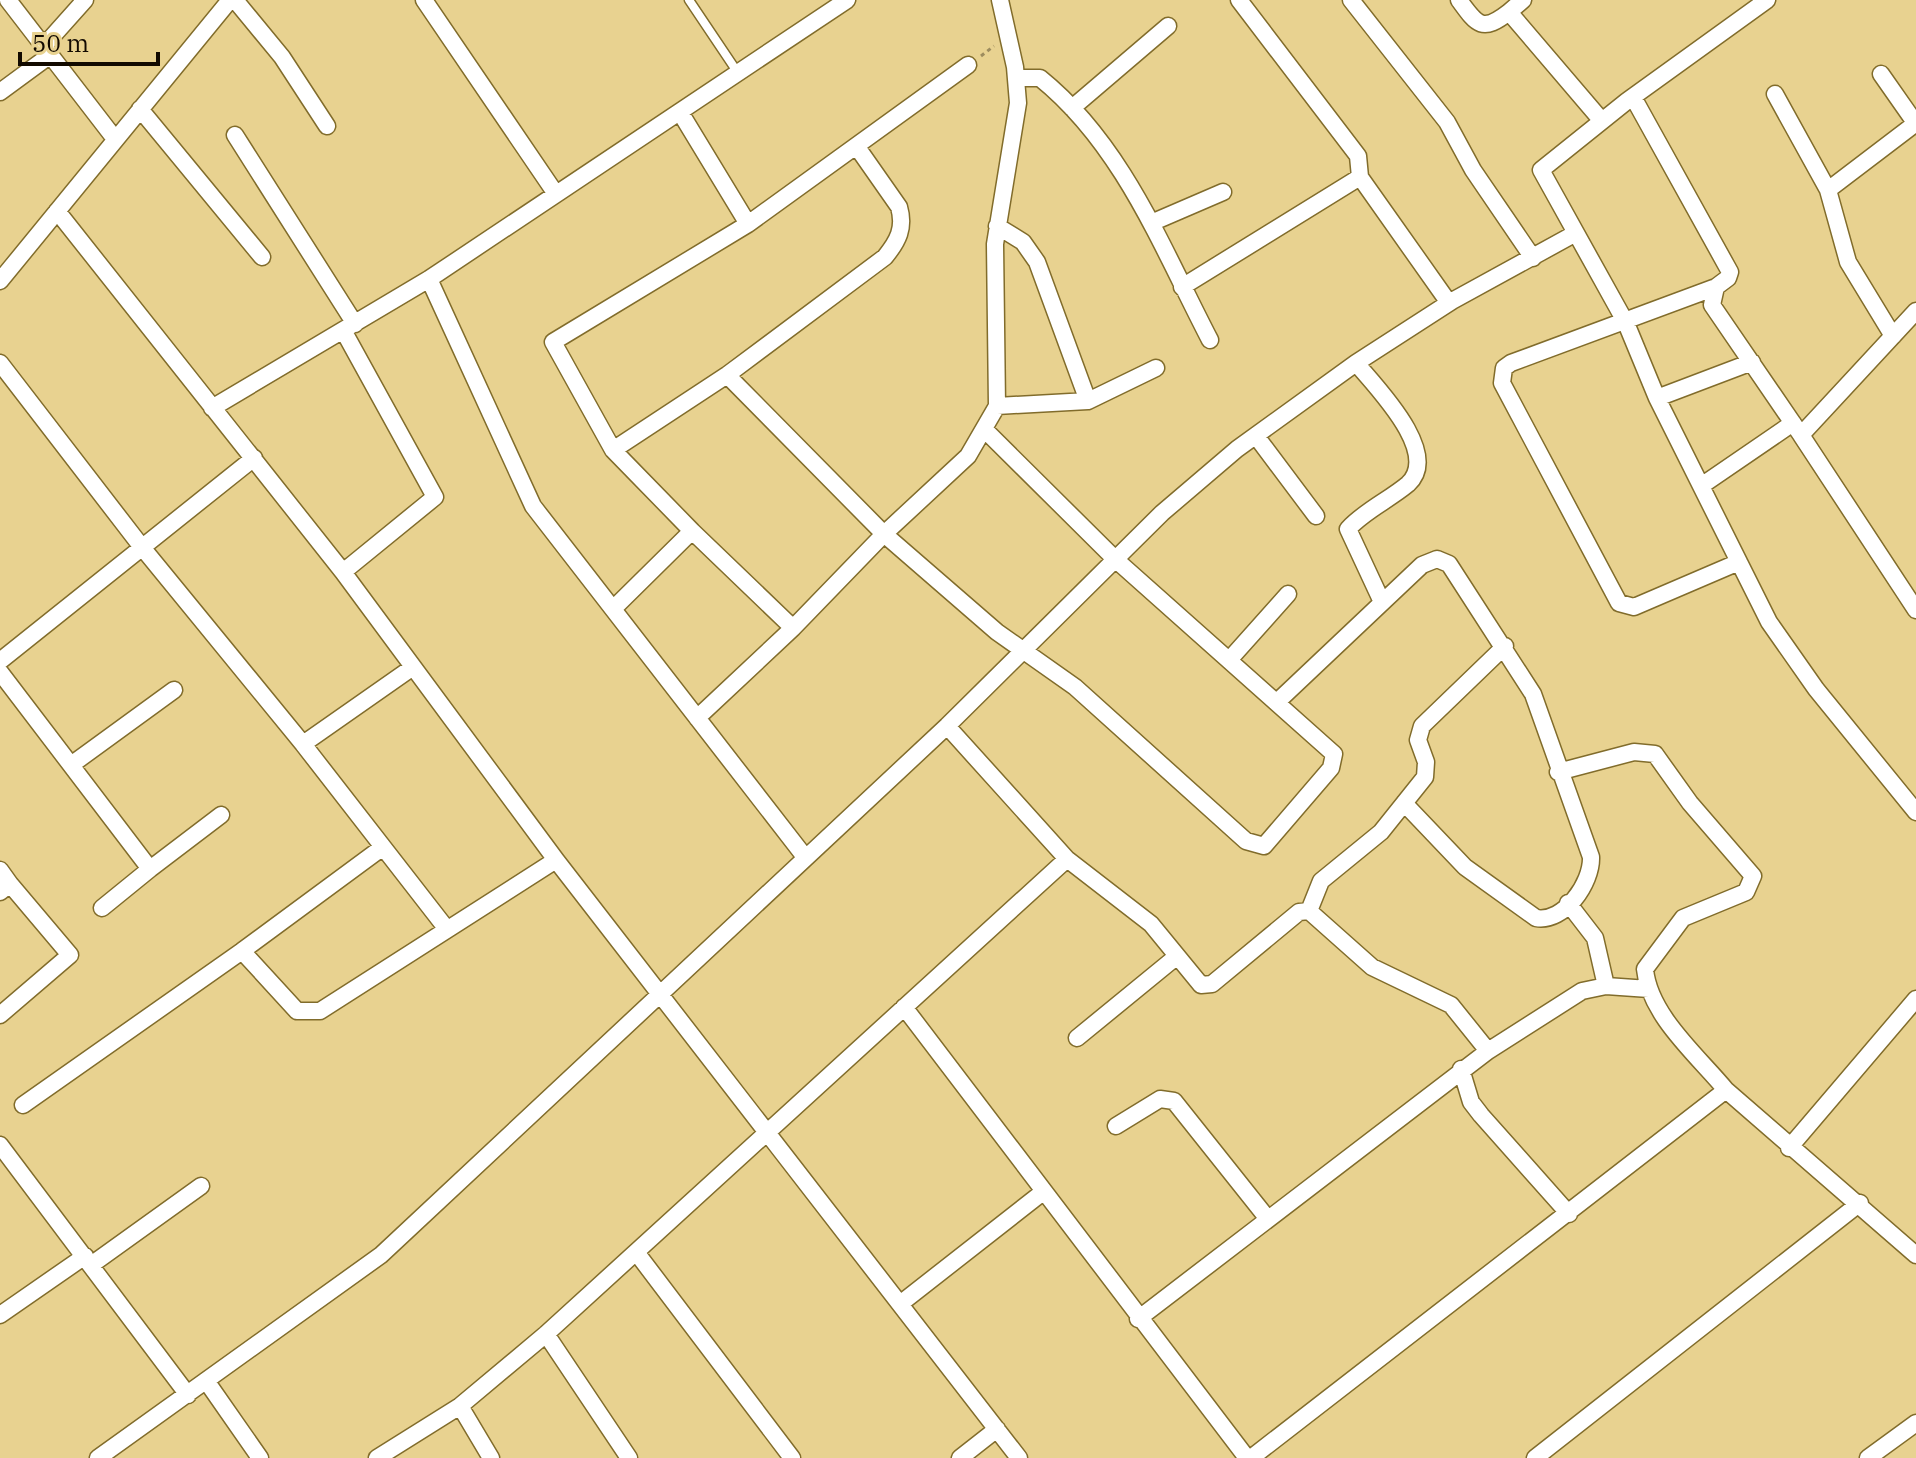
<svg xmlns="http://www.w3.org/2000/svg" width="1916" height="1458" font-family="'IBM Plex Serif',serif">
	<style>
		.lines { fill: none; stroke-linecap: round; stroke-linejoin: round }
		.service-casing { stroke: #816c2b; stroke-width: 11 }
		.minor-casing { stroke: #816c2b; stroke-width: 19 }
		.path { stroke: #9d8c5e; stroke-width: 3; stroke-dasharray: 4 4; stroke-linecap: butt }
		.service { stroke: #fff; stroke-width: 8 }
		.minor { stroke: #fff; stroke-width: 16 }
	</style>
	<rect width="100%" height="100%" fill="#e8d290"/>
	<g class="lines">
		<defs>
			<path id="service" d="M689,0l49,73"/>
			<path id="minor" d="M8,0l107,139
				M235,0l47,57 45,69
				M424,0l132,194
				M1351,0l96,122 26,48 60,88
				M1459,0c18,25 23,33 50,12
				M1523,0l-14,12 93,109
				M1767,0l-140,101 -86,69 85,153 31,75 112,224 47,67 100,123
				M43,47l42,-47
				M1881,74l35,50
				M1016,78h24c83,67 122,170 170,262
				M0,92l49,-36
				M1775,94l53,96
				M1633,97l97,175 -2,6 -12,9 -4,18 89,130
				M1072,108l96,-82
				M140,109l122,148
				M235,135l120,189
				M1360,177l89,126
				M57,211l286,361 213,288 463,598
				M1151,223l72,-31
				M748,224l220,-159
				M997,226l26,16 14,20 51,139
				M429,279l104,227 272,351
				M0,281l230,-281
				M1182,287l178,-110 -2,-21 -119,-156
				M1716,287l-205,76 -7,5 -2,15 117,220 15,4 105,-45
				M1916,311l-115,124 115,175
				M343,330l92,167 -92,75
				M1893,336l-45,-74 -20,-72 88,-67
				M0,363l141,183 162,198 110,-77
				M1356,363c19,23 86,90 52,121 -19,16 -44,27 -60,45l34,73
				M727,375l157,159 -91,94
				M1657,398l95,-36
				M997,406l91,-5 68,-33
				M212,408l217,-129 418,-279
				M985,430l130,129 219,195 -3,14 -67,78 -18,-5 -171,-154 -78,-55 -113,-98 84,-78 29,-50 -2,-162 23,-141 -3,-36 -15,-67
				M1256,436l60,80
				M613,450l114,-75 158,-118c13,-16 20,-29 14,-50l-42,-60
				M1701,486l92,-63
				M692,531l101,97 -96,90
				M613,609l79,-78 -79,-81 -60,-108 195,-118 -68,-112
				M1230,659l58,-65
				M0,661l254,-203
				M0,672l150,197 71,-54
				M1277,702l145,-137 15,-6 12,5 84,130 58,163c1,26 -27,66 -55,61l-71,-51 -61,-64
				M947,726l120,133 84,65 50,61 11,-1 87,-72 10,-1 63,56 79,38 37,46
				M303,744l143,184
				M71,765l103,-75
				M1558,772l76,-20 21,2 35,49 63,73 -7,16 -63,26 -38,51c4,46 53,87 81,121
				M383,847l-141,104 55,60h23l236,-151
				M0,870l10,14 -10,8
				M1568,903l27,35 11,48
				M102,908l48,-39
				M1309,911l12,-30 60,-49 44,-55 1,-15 -8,-22 4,-14 83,-80
				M904,1007l343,451
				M0,1015l70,-60 -60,-71
				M1077,1038l99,-81
				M1461,1069l10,33 10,13 88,99
				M23,1105l219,-154
				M1116,1126l44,-27 14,2 94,118
				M0,1145l188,250
				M1789,1148l127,-149
				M636,1252l156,206
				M91,1265l110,-79
				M900,1304l143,-112
				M0,1315l85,-59
				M1138,1319l350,-268 94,-60 24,-5 43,3
				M546,1334l83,124
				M207,1382l53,76
				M460,1406l31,52
				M98,1458l283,-203 566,-529 215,-213 75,-64 119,-86 96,-62 124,-68
				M377,1458l83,-52 86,-72 521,-475
				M960,1458l37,-29
				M1251,1458l475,-368 190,165
				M1535,1458l325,-255
				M1868,1458l48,-35"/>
		</defs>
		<use href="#service" class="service-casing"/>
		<use href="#minor" class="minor-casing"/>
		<path class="path" d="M981,56l13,-10"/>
		<use href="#service" class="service"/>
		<use href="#minor" class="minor"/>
	</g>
	<path d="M20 52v12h138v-12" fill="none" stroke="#120a00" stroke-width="4"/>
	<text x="32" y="52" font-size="24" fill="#120a00" stroke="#e8d290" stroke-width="6" paint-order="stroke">50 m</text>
</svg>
